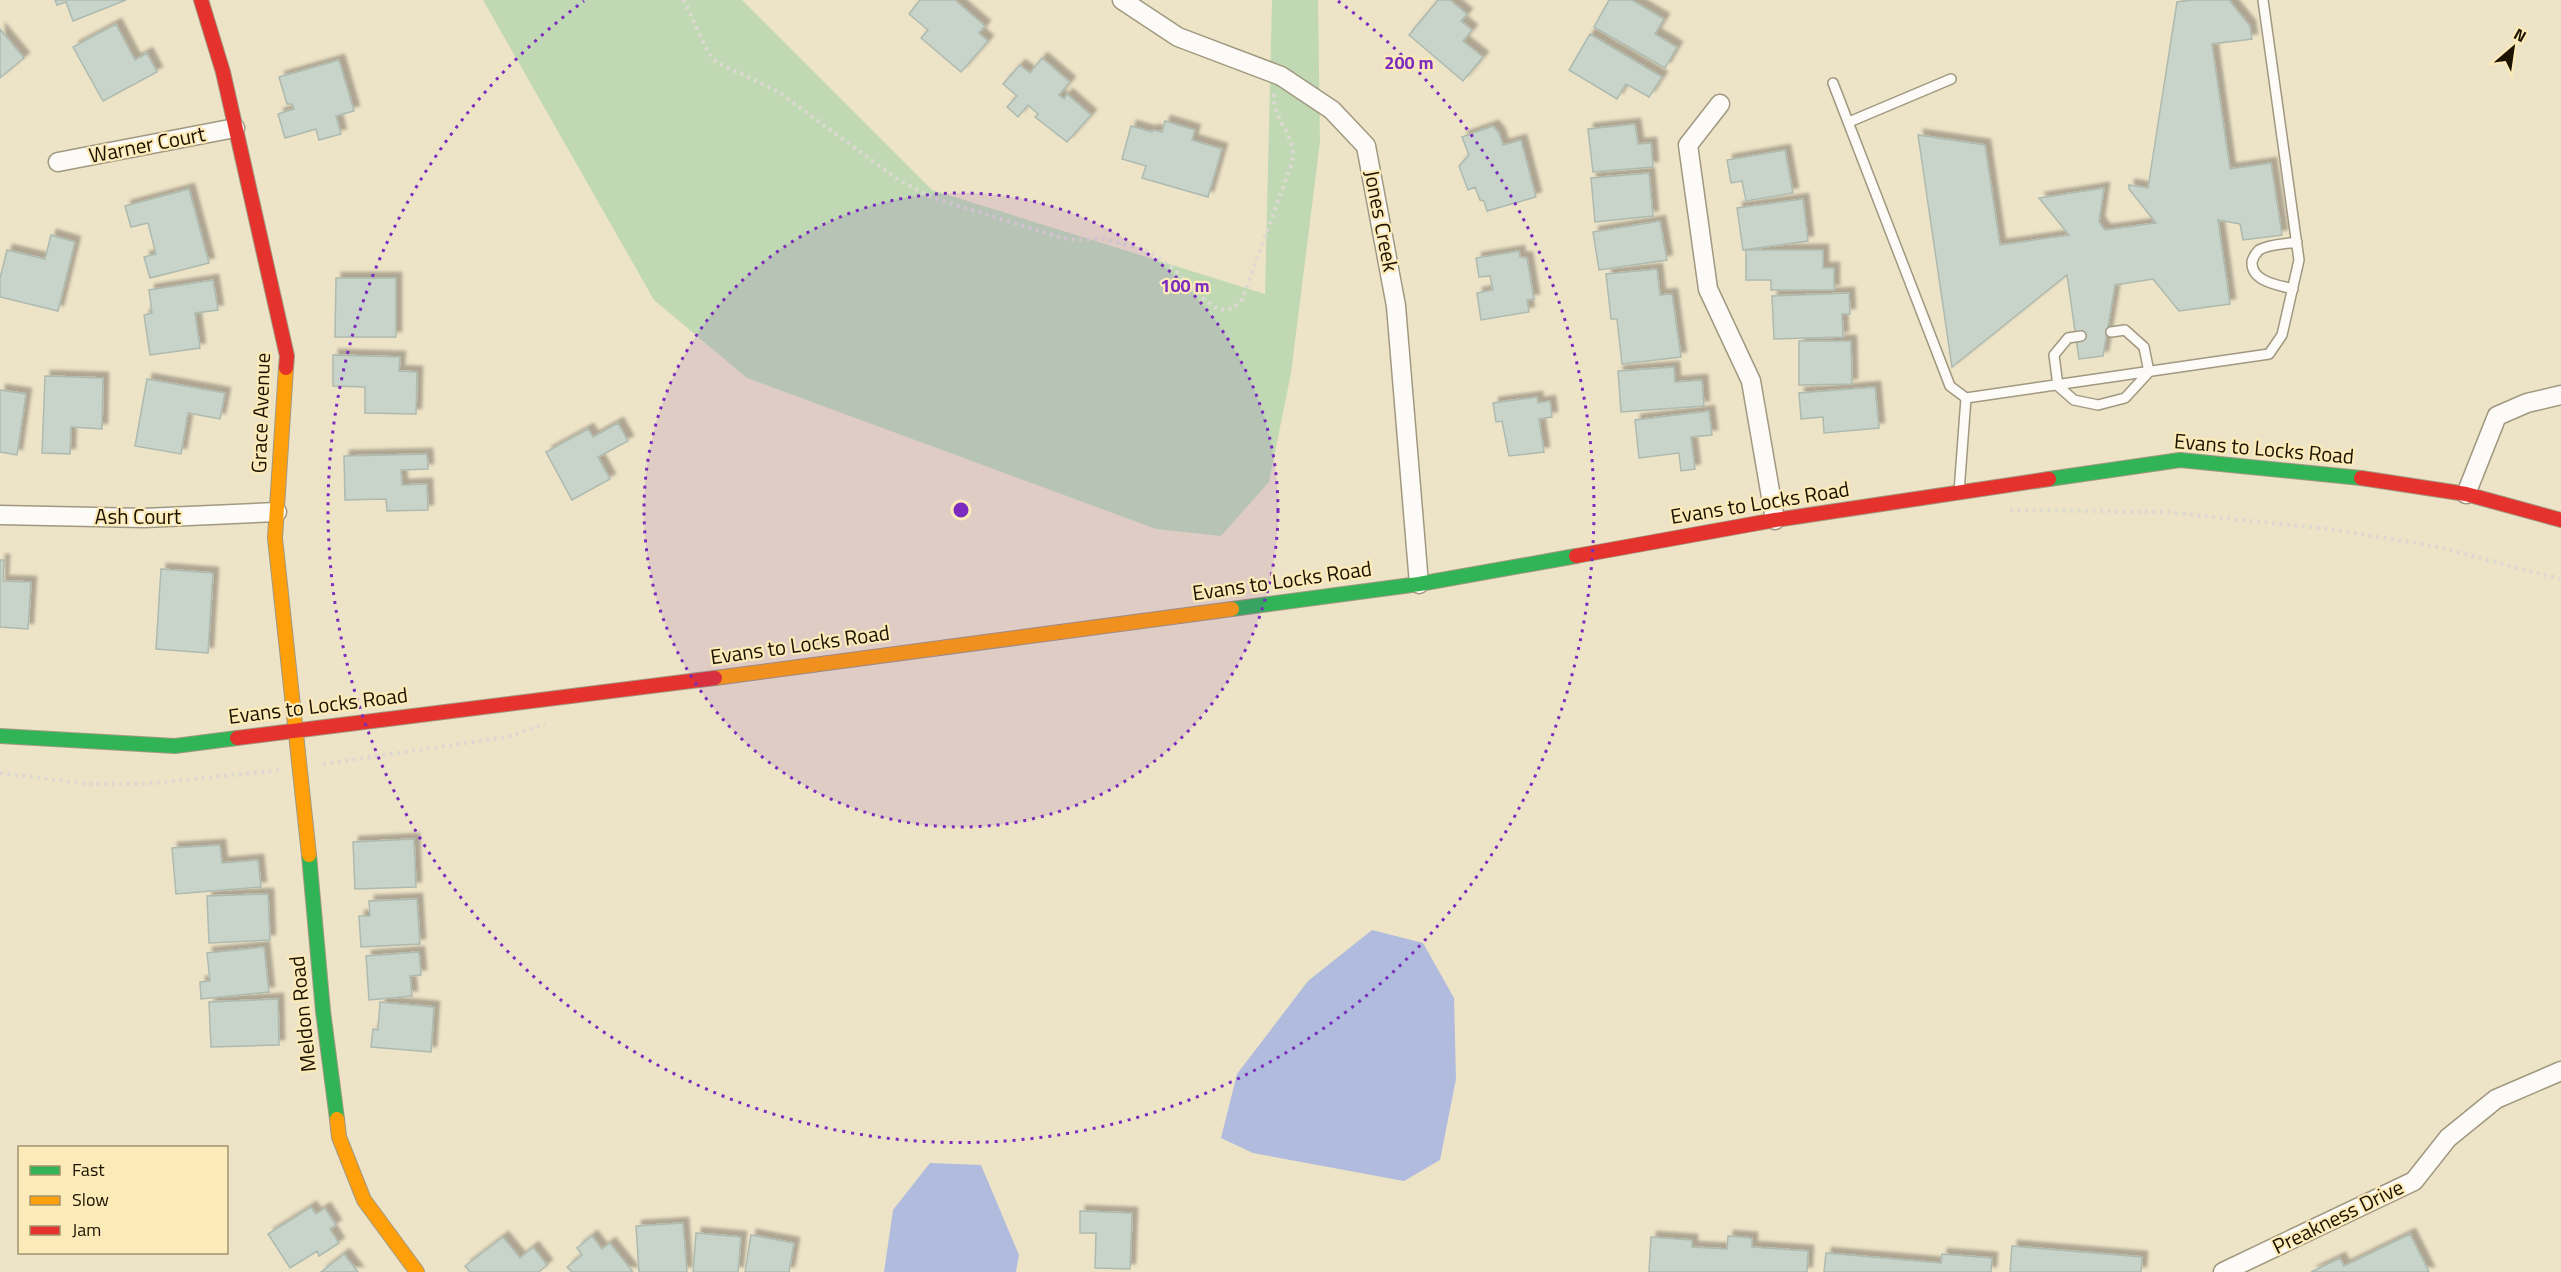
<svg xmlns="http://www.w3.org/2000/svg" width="2561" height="1272" font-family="'Titillium Web',sans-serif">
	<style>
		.green { fill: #c0d9b4 }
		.water { fill: #b0bbdd }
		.building { fill: #c8d4c9; stroke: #aebaaf; stroke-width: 1.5; filter: url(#shadow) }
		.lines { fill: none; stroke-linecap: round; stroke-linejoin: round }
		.lane-casing { stroke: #a19880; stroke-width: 12 }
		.street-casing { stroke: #a19880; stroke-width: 21 }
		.fast-casing { stroke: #a19880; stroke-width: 16 }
		.slow-casing { stroke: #a19880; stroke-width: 16 }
		.jam-casing { stroke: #a19880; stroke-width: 16 }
		.path { stroke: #dcd9d0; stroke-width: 4; stroke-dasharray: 3 4.5; stroke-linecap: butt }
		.lane { stroke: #fcfbf7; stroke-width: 9 }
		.street { stroke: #fcfbf7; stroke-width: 18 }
		.fast { stroke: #30b455; stroke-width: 14 }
		.slow { stroke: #ff9f0a; stroke-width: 14 }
		.jam { stroke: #e5322d; stroke-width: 14 }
		.ring { fill: none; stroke: #7b2cbf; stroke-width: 3; stroke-dasharray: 3 6 }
		.labels { text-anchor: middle; stroke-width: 4.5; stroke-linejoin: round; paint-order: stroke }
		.street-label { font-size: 21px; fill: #1c1400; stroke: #fceab8 }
		.centre { fill: #7b2cbf; stroke: #fceab8; stroke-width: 3 }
		.ring-label { font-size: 18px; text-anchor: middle; font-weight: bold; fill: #7b2cbf; stroke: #fceab8; stroke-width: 4.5; stroke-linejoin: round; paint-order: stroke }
	</style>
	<defs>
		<filter id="shadow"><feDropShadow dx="5.5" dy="-5.5" stdDeviation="1.5" flood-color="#0004"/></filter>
	</defs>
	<rect width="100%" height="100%" fill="#ede3c7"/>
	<path class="green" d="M483,0h259l190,190 333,104 7,-294h46l2,142 -29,231 -22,109 -48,54 -65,-7 -409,-151 -93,-78z"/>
	<path class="water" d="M1372,930l51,13 31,55 2,81 -16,81 -36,21 -151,-28 -32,-15 16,-64 71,-93z
		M930,1163l51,2 38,90 -3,17h-132l9,-62z"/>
	<path class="building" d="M55,0h71l-53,21 -7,-19 -9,3z
		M920,0h35l30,26 -6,7 9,8 -27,31 -40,-34 7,-8 -19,-16z
		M1438,0h12l17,14 -6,7 11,9 -9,11 20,16 -20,24 -54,-46z
		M1609,0h23l32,19 -9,15 22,13 -12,21 -71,-41z
		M2194,0h35l21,26 2,13 -40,5 18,125 41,-6 11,72 -39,5 -3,-16 -22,-4 12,84 -51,7 -26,-32 -38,6 -12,71 -24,3 -12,-84 -115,92 -34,-232 67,10 15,100 69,-10 -30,-37 65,-10 -5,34 6,8 51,-7 -27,-34v-4l19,3 29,-186z
		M116,24l19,36 12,-7 10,19 -54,29 -30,-54z
		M0,29l24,29 -24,20z
		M1590,34l72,43 -13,20 -23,-13 -9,15 -48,-29z
		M1042,58l28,24 -11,13 5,4 3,-5 24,21 -24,27 -32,-25 3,-3 -10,-9 -10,12 -11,-10 10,-11 -14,-12 17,-19 10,8z
		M339,60l15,51 -18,5 5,18 -22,6 -3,-11 -31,9 -7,-24 16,-5 -2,-5h-5l-8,-27z
		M1165,121l30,9 -3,10 30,9 -14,48 -66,-19 4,-12 -24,-7 9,-33 21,6v-2l10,2z
		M1635,124l3,20 13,-1 2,24 -60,5 -5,-43z
		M1493,126l6,7 4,12 18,-5 15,57 -49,14 -3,-10 -4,-1 -5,-13 -7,3 -9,-24 10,-11 -7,-18z
		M1785,150l8,43 -47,8 -4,-20 -11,2 -4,-23z
		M1649,173l4,43 -58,6 -4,-44z
		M189,189l20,74 -59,15 -6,-21 12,-3 -8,-31 -17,4 -6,-21z
		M1803,199l5,42 -65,9 -6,-42z
		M1660,221l7,39 -68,10 -6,-38z
		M51,235l24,7 -17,69 -58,-14v-19l7,-28 38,9z
		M1746,250h77v18h11v22h-63v-10h-25z
		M1519,251l1,6 7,1 7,41 -7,1 2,12 -48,8 -4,-27 16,-3 -3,-14 -11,1 -3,-19z
		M1657,269l3,26 12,-1 9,63 -59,7 -5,-45h-6l-5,-45z
		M336,278h60v59h-61z
		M213,280l5,30 -23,3 5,35 -50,7 -6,-40 8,-2 -3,-23z
		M1849,293l1,21h-8l1,23 -69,2 -2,-43z
		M1799,341h52l1,43 -53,1z
		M333,355l67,2 -1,14 18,1 -1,42 -51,-1v-26l-32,-1z
		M1674,367l1,15 27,-2 2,26 -83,6 -3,-41z
		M45,376l58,2 -1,51 -31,-2 -1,27 -28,-1z
		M147,379l78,14 -5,26 -32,-6 -7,41 -46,-8z
		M1875,387l4,41 -55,5 -1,-16 -22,2 -2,-26z
		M0,390l26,4 -9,61 -17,-3z
		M1537,397l1,6 12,-2 2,16 -13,2 5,33 -35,4 -7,-35 -6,1 -3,-19z
		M1709,411l3,24 -21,2 4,32 -14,2 -2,-18 -40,5 -4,-38z
		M618,423l10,18 -30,16 12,22 -38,21 -26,-48 42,-23 5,8z
		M427,454l1,15 -27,1 1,15 25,-1 1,26 -41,1 -1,-12 -41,1 -1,-44z
		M0,560h4l-1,21 28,1 -3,47 -28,-2z
		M161,569l52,4 -5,80 -52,-4z
		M414,839l2,48 -61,2 -2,-47z
		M220,845l2,18 36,-3 3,27 -85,7 -4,-46z
		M268,894l2,46 -61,3 -2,-47z
		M417,899l3,45 -59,3 -2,-31h11l-1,-15z
		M264,947l5,45 -68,7 -1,-17 10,-1 -3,-28z
		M419,952l2,23 -11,1 2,20 -43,4 -3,-44z
		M278,999l1,46 -68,2 -2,-45z
		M380,1002l54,5 -3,45 -60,-5 2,-18 5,1z
		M311,1207l5,7 9,-6 11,17 -6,4 9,14 -20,13 -2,-5 -27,17 -22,-34z
		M1080,1211l52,2 -2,56 -35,-1 1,-35h-16z
		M683,1223l4,49h-48l-3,-46z
		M696,1233l45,4 -3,35h-45z
		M2410,1234l19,38h-118l29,-14 4,8z
		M751,1235l43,8 -5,29h-44z
		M592,1236l10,13 8,-6 23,29h-61l-5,-5 15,-12 -5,-7z
		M1728,1236l24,2v9l56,4 -1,21h-158l2,-35 41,3v7l35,2z
		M503,1237l17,21 13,-11 14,18 -8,7h-69l-5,-6z
		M2012,1246l130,11 -1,15h-131z
		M1826,1253l115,10 1,-9 50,4 -1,14h-167z
		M344,1254l14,18h-37z"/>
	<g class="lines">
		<defs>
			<path id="lane" d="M1833,83l117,303 16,12
				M1849,122l102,-43
				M2293,289c-14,-4 -42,-7 -41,-27 1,-5 4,-9 7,-12 10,-6 27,-6 38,-8
				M2081,336l-13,2 -14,17 4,31 16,14 24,5 27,-7 24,-26 -5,-25 -19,-17 -14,2
				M1959,492l7,-94 303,-44 13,-19 17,-75 -36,-260"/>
			<path id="street" d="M1122,0l56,37 103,39 51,34 34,36 30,160 23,278
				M1720,104l-32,41 20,144 43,92 24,139
				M58,162l177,-34
				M2466,494l31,-78 30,-13 34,-8
				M0,515l144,3 133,-6
				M2223,1272l191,-91 34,-43 48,-39 65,-28"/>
			<path id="fast" d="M2049,479l131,-19 181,18
				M1232,609l187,-25 157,-28
				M0,736l175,10 62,-8
				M309,855l14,156 14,108"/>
			<path id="slow" d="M286,368l-11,170 34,317
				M715,678l517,-69
				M337,1119l2,18 25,63 53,72"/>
			<path id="jam" d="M201,0l22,72 64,284 -1,12
				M2361,478l105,16 95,26
				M1576,556l199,-36 274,-41
				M237,738l478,-60"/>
		</defs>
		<use href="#lane" class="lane-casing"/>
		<use href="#street" class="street-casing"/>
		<use href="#fast" class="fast-casing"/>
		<use href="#slow" class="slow-casing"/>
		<use href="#jam" class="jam-casing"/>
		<path class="path" d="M683,0c11,18 19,47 33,62l61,29 123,90 33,17 129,40 15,2 22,-2 41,10 15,7 19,14 32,32 10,7 9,2 8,-2 8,-6 51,-139c6,-29 -20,-41 -18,-69
			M2010,510l155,2 164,17 105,17 127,33
			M323,764l184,-27 38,-13
			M0,773l89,11 67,-1 124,-13"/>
		<use href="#lane" class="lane"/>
		<use href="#street" class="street"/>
		<use href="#fast" class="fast"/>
		<use href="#slow" class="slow"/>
		<use href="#jam" class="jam"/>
	</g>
	<circle cx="961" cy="510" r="317" fill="#7b2cbf" fill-opacity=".12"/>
	<g class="ring">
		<circle cx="961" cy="510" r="317"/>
		<path d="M1338 1A633 633 0 1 1 584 1"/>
	</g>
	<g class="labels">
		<g class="street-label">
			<text transform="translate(147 145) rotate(-11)" y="7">Warner Court</text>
			<text transform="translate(1381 221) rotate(79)" y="7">Jones Creek</text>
			<text transform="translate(261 413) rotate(-88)" y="7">Grace Avenue</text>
			<text transform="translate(2264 449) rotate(5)" y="7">Evans to Locks Road</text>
			<text transform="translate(1760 503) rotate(-9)" y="7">Evans to Locks Road</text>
			<text x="138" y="524">Ash Court</text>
			<text transform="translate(1282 581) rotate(-8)" y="7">Evans to Locks Road</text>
			<text transform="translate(800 645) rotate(-8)" y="7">Evans to Locks Road</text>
			<text transform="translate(318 706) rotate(-7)" y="7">Evans to Locks Road</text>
			<text transform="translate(303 1014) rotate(-96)" y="7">Meldon Road</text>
			<text transform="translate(2338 1217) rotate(-26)" y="7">Preakness Drive</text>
		</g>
	</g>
	<circle cx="961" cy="510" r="9" class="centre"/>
	<g class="ring-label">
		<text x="1409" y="69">200 m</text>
		<text x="1185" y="292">100 m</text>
	</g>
	<rect x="18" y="1146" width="210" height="108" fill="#fceab8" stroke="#a2946e" stroke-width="1.5"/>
	<rect x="30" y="1166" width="30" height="9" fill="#30b455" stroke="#a2946e" stroke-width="1.5"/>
	<text x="72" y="1176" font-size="18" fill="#1c1400">Fast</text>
	<rect x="30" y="1196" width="30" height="9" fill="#ff9f0a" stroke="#a2946e" stroke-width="1.5"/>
	<text x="72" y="1206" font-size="18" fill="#1c1400">Slow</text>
	<rect x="30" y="1226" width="30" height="9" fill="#e5322d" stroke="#a2946e" stroke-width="1.5"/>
	<text x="72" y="1236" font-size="18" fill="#1c1400">Jam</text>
	<g transform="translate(2513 48) rotate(29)" stroke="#fceab8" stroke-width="4.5" paint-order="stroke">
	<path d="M0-4.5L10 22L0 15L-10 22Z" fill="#1c1400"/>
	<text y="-9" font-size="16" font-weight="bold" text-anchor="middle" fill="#1c1400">N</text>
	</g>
</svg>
